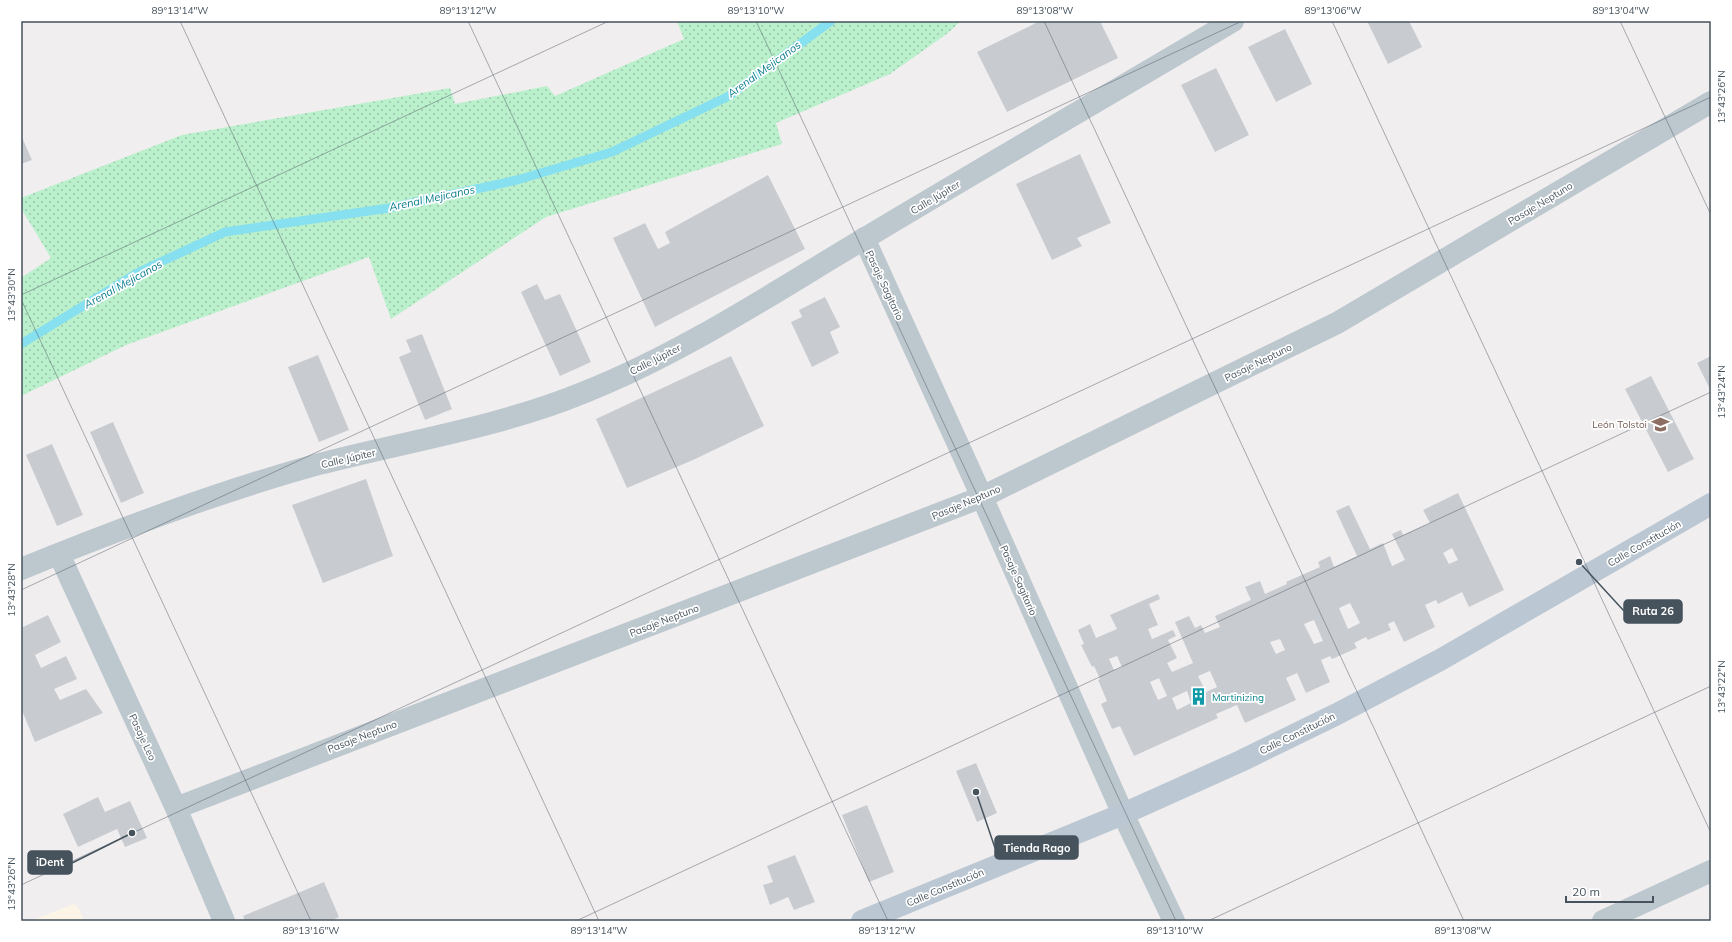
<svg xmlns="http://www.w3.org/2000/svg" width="1732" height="942" font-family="Mulish,sans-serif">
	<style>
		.commercial { fill: #fcf5e7 }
		.park { fill: url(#park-dots) }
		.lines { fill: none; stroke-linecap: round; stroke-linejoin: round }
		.stream { stroke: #87e0ef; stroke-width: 9 }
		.building { fill: #c8ccd1; fill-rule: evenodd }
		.street { stroke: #bcc7ce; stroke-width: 22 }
		.secondary { stroke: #bbc8d3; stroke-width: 22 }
		.ticks { fill: none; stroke: #46535d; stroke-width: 1; stroke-opacity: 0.45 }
		.labels { text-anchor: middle; stroke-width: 3.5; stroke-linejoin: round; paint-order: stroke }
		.street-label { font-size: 10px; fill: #46535d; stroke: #fff }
		.education-label { font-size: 10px; fill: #785e54; stroke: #fff; text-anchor: end }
		.culture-label { font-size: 10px; fill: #0d838f; stroke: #fff; text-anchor: start }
		.water-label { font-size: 11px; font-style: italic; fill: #0a7c8f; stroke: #fff }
		.leader { fill: none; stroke: #46535d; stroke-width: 1.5 }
		.callout-dot { fill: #46535d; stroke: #fff; stroke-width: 1.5 }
		.callout { fill: #46535d; stroke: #46535d; stroke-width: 1.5 }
		.callout-label { font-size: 11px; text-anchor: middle; font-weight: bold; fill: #fff }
		.neatline { fill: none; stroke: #46535d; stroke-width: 1.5 }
		.ticks-label { font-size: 10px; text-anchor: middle; fill: #46535d }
	</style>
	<defs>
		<pattern id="park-dots" width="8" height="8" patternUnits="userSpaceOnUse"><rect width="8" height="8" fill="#bbf0cc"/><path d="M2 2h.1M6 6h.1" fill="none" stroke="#9ac5a9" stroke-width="1.8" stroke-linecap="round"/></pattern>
	</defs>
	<rect width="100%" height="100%" fill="#f1eeef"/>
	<path class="commercial" d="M74,904l5,5 5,12h-54z"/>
	<path class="park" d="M677,21h284l-13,12 -58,41 -114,49 6,21 -236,73 -155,102 -22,-62 -243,88 -105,51v-118l30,-20 -30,-50v-10l161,-63 268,-47 5,16 92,-18 8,10 129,-57z"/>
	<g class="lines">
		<path class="stream" d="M21,344l116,-71 88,-41 164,-24 128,-28 95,-28 117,-56 102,-75"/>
	</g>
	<path class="building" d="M1040,21h60l18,37 -111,54 -30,-60z
		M1367,21h42l13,26 -34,17z
		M1285,29l27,55 -36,18 -28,-55z
		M1216,68l33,67 -34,17 -34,-67z
		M21,135l11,25 -11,4z
		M1080,154l31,69 -34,15 5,8 -30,14 -36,-76z
		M768,175l37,74 -150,78 -42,-89 32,-15 13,26 12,-6 -5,-11z
		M537,284l8,16 15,-6 31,68 -31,14 -39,-84z
		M825,297l15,30 -10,5 9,21 -27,14 -21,-45 11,-5 -3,-7z
		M422,334l30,75 -27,11 -26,-63 12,-5 -5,-12z
		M318,355l31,75 -30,12 -31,-75z
		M731,356l33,70 -71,34 -66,28 -31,-69z
		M1711,356v35l-14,-28z
		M1651,376l43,83 -26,13 -43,-83z
		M113,422l31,71 -23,10 -31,-71z
		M52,444l31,71 -26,11 -31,-71z
		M366,479l27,77 -70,27 -31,-78z
		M1458,493l46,97 -35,17 -7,-15 -24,12 -2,-4 -11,5 10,22 -31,15 -10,-21 -6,3 3,6 -23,10 -2,-3 -12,6 3,5 -25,11 -2,-3 -9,4 9,22 -24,11 -9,-20 -11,5 10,22 -51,23 -8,-18 -21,9 2,4 -84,38 -14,-30 -8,3 -11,-25 6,-3 -9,-21 2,-1 -6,-13 -2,1 -11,-22 3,-1 -6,-14 12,-6 6,14 21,-9 -7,-14 48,-21 2,5 -11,5 9,21 -10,4 4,10 21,-9 3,6 -8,4 9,18 -10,5 5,9 21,-9 -18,-41 14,-6 6,12 6,-3 4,8 15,-6 -5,-11 36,-16 -6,-13 15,-6 5,13 22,-10 -1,-2 34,-15 -2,-5 12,-6 4,11 23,-11 -21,-45 13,-6 21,44 13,-6 9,23 13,-6 -13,-26 9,-4 2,5 27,-12 -7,-13zM1452,548l6,12 -9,4 -6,-11zM1350,603l10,20 -12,6 -9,-21zM1314,620l9,21 -9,3 -10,-20zM1280,639l5,11 -9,4 -6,-12zM1117,656l5,11 -8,3 -5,-11zM1210,671l7,16 -11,5 -8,-16zM1159,678l8,18 -9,4 -8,-18zM1187,691l4,12 -14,7 -5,-12z
		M48,615l13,27 -26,13 6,13 25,-12 11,23 -23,10 6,11 26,-11 17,24 -68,29 -14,-34v-80z
		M976,763l21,50 -20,9 -21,-51z
		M98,797l7,15 25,-11 17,37 -22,9 -8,-18 -39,18 -15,-33z
		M867,805l27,67 -25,10 -27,-67z
		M795,855l20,47 -21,8 -6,-13 -18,8 -7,-20 10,-3 -6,-16z
		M324,882l15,35 -8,4h-86l-2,-5z"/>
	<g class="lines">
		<path class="street" d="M864,238l118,259 141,317 51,107
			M59,554l117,254 48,113
			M21,569c98,-40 196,-77 298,-105 89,-23 181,-37 266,-72 96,-38 188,-99 277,-152 123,-74 248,-146 371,-219
			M176,808l806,-311 355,-174 374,-221
			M1603,921l108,-50"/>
		<path class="secondary" d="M862,921l261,-107 118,-53 96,-47 103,-54 271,-156"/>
	</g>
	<path class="ticks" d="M180,21l419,900M468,21l420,900M756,21l420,900M1044,21l420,900M1332,21l379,812M1620,21l91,194M21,295l588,-274M21,299l290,622M21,590l1221,-569M21,885l1690,-788M21,917l2,4M576,921l1135,-529M1208,921l503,-235"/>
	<defs>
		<symbol id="school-bare" viewBox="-9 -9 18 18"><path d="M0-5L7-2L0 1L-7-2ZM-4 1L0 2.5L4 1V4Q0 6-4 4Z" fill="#8d6e63" stroke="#fff" stroke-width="2.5" paint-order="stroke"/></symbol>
		<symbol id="building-bare" viewBox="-9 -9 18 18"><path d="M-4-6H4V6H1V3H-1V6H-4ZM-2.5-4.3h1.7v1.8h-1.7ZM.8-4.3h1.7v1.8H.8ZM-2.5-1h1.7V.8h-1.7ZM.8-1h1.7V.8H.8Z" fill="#0f9aa8" stroke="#fff" stroke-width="2.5" paint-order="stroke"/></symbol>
	</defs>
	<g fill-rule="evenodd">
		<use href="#school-bare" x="1648" y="412" width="25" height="25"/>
		<use href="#building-bare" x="1186" y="684" width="25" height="25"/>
	</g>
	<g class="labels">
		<g class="street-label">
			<text transform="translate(935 197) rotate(-31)" y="4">Calle Júpiter</text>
			<text transform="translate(1540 203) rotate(-31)" y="4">Pasaje Neptuno</text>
			<text transform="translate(885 285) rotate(65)" y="4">Pasaje Sagitario</text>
			<text transform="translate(655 359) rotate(-27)" y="4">Calle Júpiter</text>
			<text transform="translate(1258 362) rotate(-26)" y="4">Pasaje Neptuno</text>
			<text transform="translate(348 458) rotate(-13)" y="4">Calle Júpiter</text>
			<text transform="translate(966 502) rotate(-23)" y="4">Pasaje Neptuno</text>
			<text transform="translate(1644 543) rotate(-30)" y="4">Calle Constitución</text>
			<text transform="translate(1019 580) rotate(66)" y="4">Pasaje Sagitario</text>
			<text transform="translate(664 620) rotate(-21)" y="4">Pasaje Neptuno</text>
			<text transform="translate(1297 733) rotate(-26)" y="4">Calle Constitución</text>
			<text transform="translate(362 736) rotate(-21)" y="4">Pasaje Neptuno</text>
			<text transform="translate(143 737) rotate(65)" y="4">Pasaje Leo</text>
			<text transform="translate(945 887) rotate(-23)" y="4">Calle Constitución</text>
		</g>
		<g class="education-label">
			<text x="1647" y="428">León Tolstoi</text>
		</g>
		<g class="culture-label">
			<text x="1212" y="701">Martinizing</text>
		</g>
		<g class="water-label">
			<text transform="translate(764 69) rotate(-36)" y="4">Arenal Mejicanos</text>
			<text transform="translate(432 198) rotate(-12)" y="4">Arenal Mejicanos</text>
			<text transform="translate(123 284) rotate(-29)" y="4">Arenal Mejicanos</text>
		</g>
	</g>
	<path class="leader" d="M1579 562L1624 611M976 792L995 848M132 833L72 863"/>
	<g class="callout-dot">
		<circle cx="1579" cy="562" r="4"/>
		<circle cx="976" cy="792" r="4"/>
		<circle cx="132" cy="833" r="4"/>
	</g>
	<g class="callout">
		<rect x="1624" y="600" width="58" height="23" rx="4"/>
		<rect x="995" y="836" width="83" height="23" rx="4"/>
		<rect x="28" y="851" width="44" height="23" rx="4"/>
	</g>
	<g class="callout-label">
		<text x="1653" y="615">Ruta 26</text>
		<text x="1037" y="852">Tienda Rago</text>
		<text x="50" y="866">iDent</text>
	</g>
	<rect width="1732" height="942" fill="none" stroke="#ffffff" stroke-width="44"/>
	<path d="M1566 896v6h87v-6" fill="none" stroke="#46535d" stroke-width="2"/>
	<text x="1572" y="896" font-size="12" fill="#46535d" stroke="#ffffff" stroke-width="3" paint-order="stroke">20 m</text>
	<rect x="22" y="22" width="1688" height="898" class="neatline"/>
	<g class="ticks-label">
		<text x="180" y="14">89°13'14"W</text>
		<text x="468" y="14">89°13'12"W</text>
		<text x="756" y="14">89°13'10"W</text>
		<text x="1045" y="14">89°13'08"W</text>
		<text x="1333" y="14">89°13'06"W</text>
		<text x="1621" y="14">89°13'04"W</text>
		<text transform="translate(1721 97) rotate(-90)" y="4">13°43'26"N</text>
		<text transform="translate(11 295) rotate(-90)" y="4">13°43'30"N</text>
		<text transform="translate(1721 392) rotate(-90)" y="4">13°43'24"N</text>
		<text transform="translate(11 590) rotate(-90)" y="4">13°43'28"N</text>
		<text transform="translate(1721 687) rotate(-90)" y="4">13°43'22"N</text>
		<text transform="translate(11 884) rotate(-90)" y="4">13°43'26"N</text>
		<text x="311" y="934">89°13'16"W</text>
		<text x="599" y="934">89°13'14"W</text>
		<text x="887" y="934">89°13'12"W</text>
		<text x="1175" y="934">89°13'10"W</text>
		<text x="1463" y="934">89°13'08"W</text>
	</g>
</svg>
